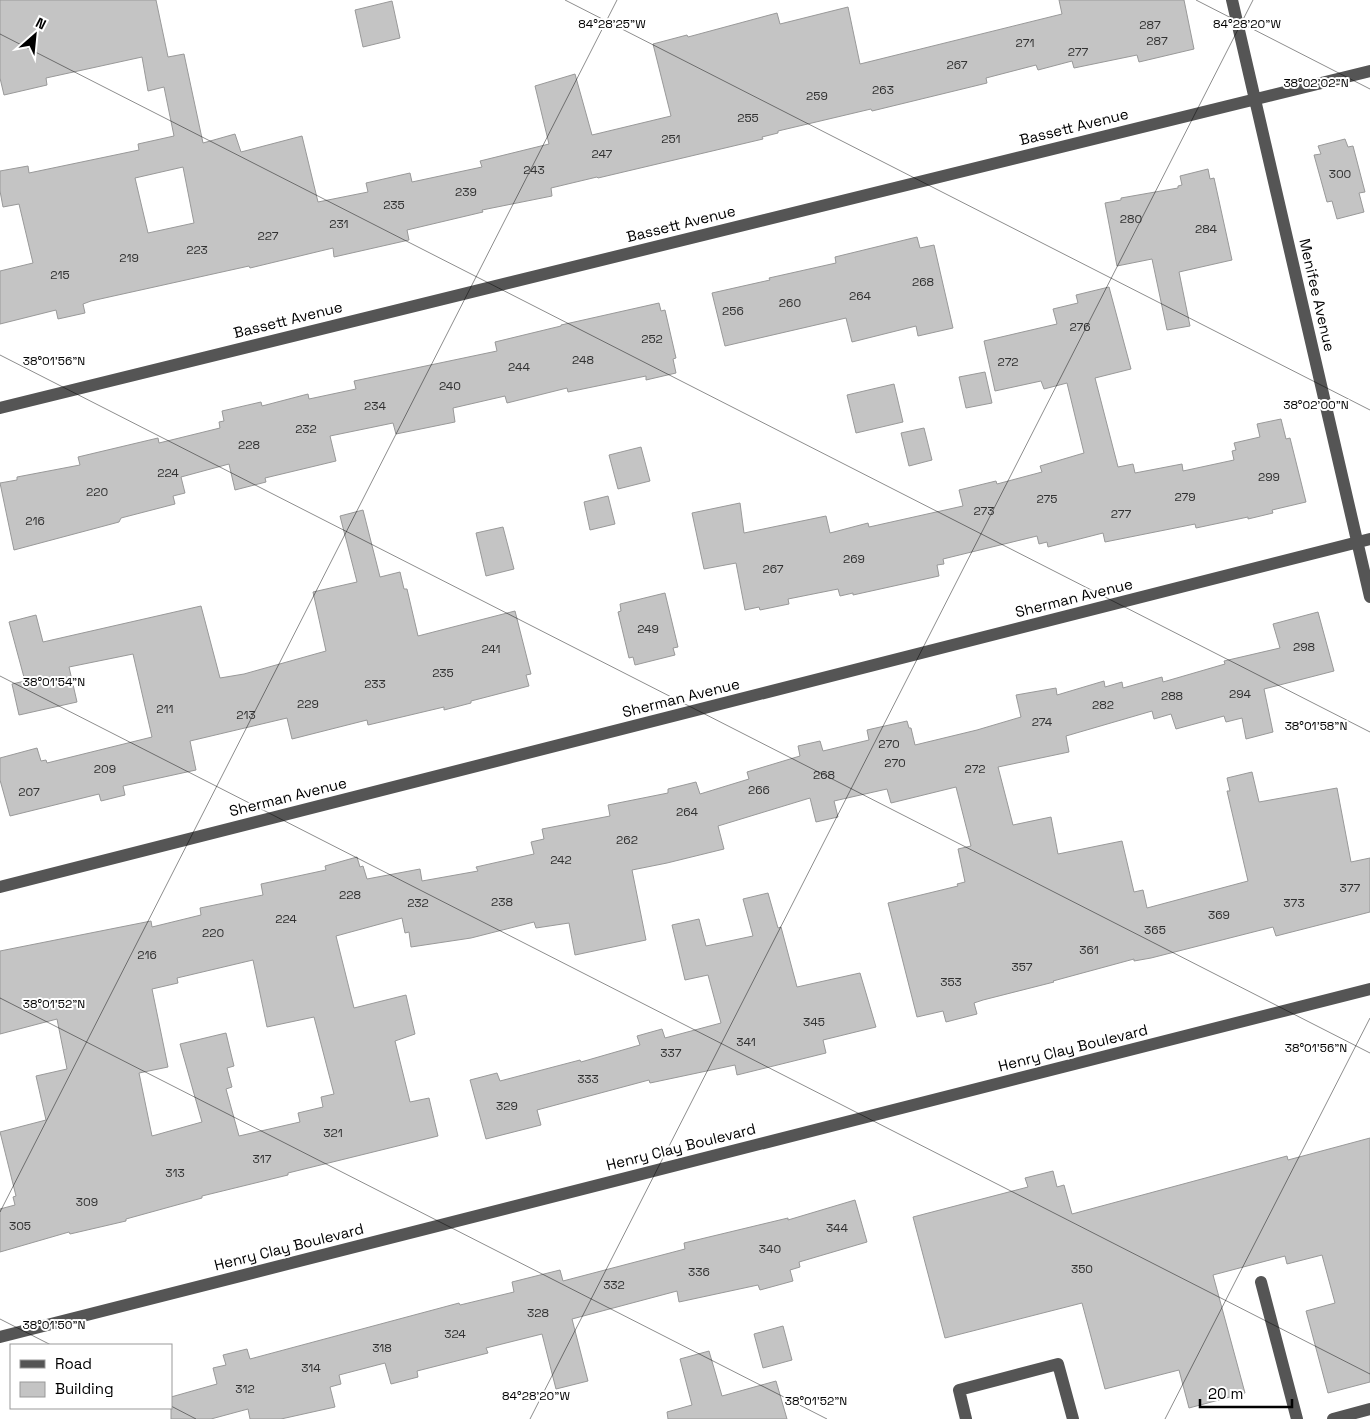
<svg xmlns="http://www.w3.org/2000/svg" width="1370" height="1419" font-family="'Space Grotesk',sans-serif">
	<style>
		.building { fill: #c4c4c4; stroke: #999; fill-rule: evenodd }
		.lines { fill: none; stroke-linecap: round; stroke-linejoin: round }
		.minor { stroke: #555; stroke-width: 12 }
		.ticks { fill: none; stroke: #000; stroke-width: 1; stroke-opacity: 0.45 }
		.labels { text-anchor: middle; stroke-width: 4; stroke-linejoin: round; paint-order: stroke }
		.number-label { font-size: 12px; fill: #313131 }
		.street-label { font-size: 15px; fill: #000; stroke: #fff }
		.ticks-label { font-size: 12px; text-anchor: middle; fill: #000; stroke: #fff; stroke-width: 4; stroke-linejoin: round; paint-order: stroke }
	</style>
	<rect width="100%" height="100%" fill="#fff"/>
	<path class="building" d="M0,0h156l12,57 16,-3 19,89 32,-9 6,18 61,-16 16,66 50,-10 -2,-9 44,-10 2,9 70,-15 -2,-6 69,-17 -14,-58 40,-12 17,61 79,-19 -18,-72 34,-9 1,2 89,-24 3,11 68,-17 12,57 202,-50 -3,-14h125l10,49 -55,13 -2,-7 -63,13 -2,-7 -34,9 -2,-5 -50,13 1,5 -115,28 -1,-2 -93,22v2l-16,4 1,2 -165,39 -1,-1 -46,11 1,8 -70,14 1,2 -76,18 2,10 -75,17 -1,-9 -83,20 -1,-2 -158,35 -8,3 2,9 -27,6 -2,-9 -56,14v-53l33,-8 -14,-59 -16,3 -3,-16v-20l28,-5 1,7 110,-23 -1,-6 36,-8 -10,-49 -16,4 -6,-34 -96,21 1,7 -43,10 -4,-17zM183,167l11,56 -46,10 -13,-55z
		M392,1l8,37 -37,9 -8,-37z
		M1345,139l3,8 5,-1 12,46 -6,1 5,19 -27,7 -5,-18 -5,1 -13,-47 7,-1 -3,-8z
		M1208,169l2,10 4,-1 18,82 -53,12 11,54 -23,4 -15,-71 -35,7 -12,-63 16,-3v-2l57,-10v-2l4,-1 -2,-9z
		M917,237l3,11 14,-3 19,83 -35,8 -2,-10 -64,16 -6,-24 -121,28 -13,-53 58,-13 -1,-2 67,-15 -1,-6z
		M1109,287l22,82 -36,9 23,89 15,-3 2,9 47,-9 1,7 51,-11 -2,-9 4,-1 -2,-7 26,-6 -3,-13 24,-5 5,20 4,-1 16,64 -34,8 1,3 -25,6v-2l-52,11 -1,-4 -90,18 -2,-9 -55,14 -1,-5 -8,2 -2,-8 -94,23 1,5 -7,1 2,11 -86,19v-2l-13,3 -2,-7 -50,10 1,5 -29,6 -1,-3 -14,3 -9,-47 -32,6 -12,-56 48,-10 4,30 82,-17 4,17 38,-10 1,4 94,-21 -4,-16 37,-9 1,3 45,-12 -2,-6 44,-13 -17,-70 -23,6 -3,-8 -46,10 -11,-50 73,-17 -4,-15 25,-6 -2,-8z
		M659,303l2,8 4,-1 11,48 -3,1 3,14 -30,7v-4l-78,16 -1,-4 -60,15 -2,-7 -52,12 2,14 -59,12 -3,-11 -63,13 6,25 -71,17 1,4 -31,8 -6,-26 -48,13 4,16 -12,3 2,8 -54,14 -2,4 -105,28 -14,-67 17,-3v-3l63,-12 -2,-8 80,-19 1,5 61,-15 -1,-6 5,-1 -2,-10 39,-9 1,4 46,-12 1,5 47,-10 -2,-8 143,-30 -2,-9 66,-16v-1z
		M985,372l7,31 -26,5 -7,-31z
		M894,384l9,38 -47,11 -9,-38z
		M924,428l8,32 -23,6 -8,-33z
		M641,447l9,34 -32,8 -9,-34z
		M608,496l7,28 -25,6 -6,-28z
		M363,510l17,67 20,-5 4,17h3l11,47 97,-25 16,63 -5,1 3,11 -58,15v2l-27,7v-3l-76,18 -1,-5 -75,19 -5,-21 -97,23 6,29 -73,16 2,9 -24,6 -2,-7 -89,22 -10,-36v-22l37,-10 4,13 5,-1 1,3 105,-26 -19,-83 -64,13 8,35 -58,13 -7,-31 13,-3 -16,-59 27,-7 7,27 158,-36 19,72 24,-4 82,-23 -13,-59 44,-10 -17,-66z
		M503,527l11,42 -28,7 -10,-43z
		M665,593l13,54 -5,1 2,7 -40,10 -2,-8 -4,1 -11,-46 3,-1 -1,-7z
		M1318,612l16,59 -70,18 9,43 -27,7 -4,-21 -16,4 -2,-6 -48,13 -5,-15 -17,5 -2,-8 -86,25 3,16 -71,15 15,58 38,-8 7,37 64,-13 12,51 9,-2 4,18 101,-27 -21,-90h3l-3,-13 25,-6 7,30 78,-14 14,74 19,-4v54l-94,24 -3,-9 -122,31 -17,3v-2l-81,22 1,1 -71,18 -9,3 3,11 -31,8 -3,-11 -26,6 -29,-114 70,-17 -1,-2 8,-2 -7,-33 13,-3 -15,-59 -65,16 -4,-14 -53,12 4,16 -22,5 -6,-24 -92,28 6,23 -57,14 -35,7 14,70 -71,15 -6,-32 -33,5 -2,-6 -63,16 -60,9 -2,-15 -4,1 -3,-15 -66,18 18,72 52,-13 9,39 -20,7 15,61 19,-4 9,38 -150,37v2l-86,21v2l-76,21v2l-56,13 -1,-2 -69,20v-43l15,-4 -2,-8 3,-1 -16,-64 46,-12 -10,-44 31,-7 -10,-50 -57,15v-83l151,-30 1,6 49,-12 -1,-7 63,-13 -2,-11 65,-14 -1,-4 32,-9 3,10 3,-1 4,13 53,-10 2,12 56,-10 -2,-4 58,-13 -3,-12 13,-3 -2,-10 68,-13 -2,-11 60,-12v-4l28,-7 4,12 49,-15 -2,-7 53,-16 -2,-10 22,-5 3,10 46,-11 -2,-10 40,-9 2,7h2l4,17 62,-15 44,-13 -5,-22 40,-7 1,7 47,-14 1,6 17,-5 1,6 39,-11 1,5 62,-18 -1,-3 56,-13 -7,-24zM253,960l14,67 47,-10 20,77 -13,3 2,10 -25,6 2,9 -61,14 -13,-47 6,-2 -5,-19 7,-2 -8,-33 -46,11 22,78 -50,14 -13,-63 29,-6 -16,-78 26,-6 -1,-5z
		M768,893l10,35 3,-1 16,60 63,-14 16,54 -53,13 3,13 -89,22 -2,-10 -85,18 -1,-3 -112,30 4,15 -55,14 -16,-59 27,-7 3,8 80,-21 1,2 59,-17 -3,-9 25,-7 3,9 56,-15 -13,-48 -23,5 -13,-55 27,-6 7,27 47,-10 -10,-37z
		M1370,1138v244l-42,11 -22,-82 29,-8 -13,-48 -35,9 -2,-8 -72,19 32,118 -56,15 -10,-38 -74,19 -23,-86 -137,35 -32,-121 115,-30 -3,-9 28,-7 4,16 7,-2 8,29 215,-58 1,4z
		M855,1200l12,42 -68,20 1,5 -10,3 3,11 -33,9 -2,-5 -79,17 -2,-11 -105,28 16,62 -32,8 -14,-55 -56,14 2,5 -71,18 1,6 -27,7 -6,-21 -46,12 2,9 -11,3 5,20 -54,12h-31l-2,-10 -37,10h-40v-22l46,-13 -4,-16 13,-3 -3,-10 24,-6 3,10 209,-56 1,2 54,-13 -2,-10 48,-12 3,11 122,-32 -1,-6 104,-25v2z
		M783,1326l9,34 -29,8 -9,-34z
		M709,1351l13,45 54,-15 11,38h-119l-1,-7 25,-7 -12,-46z"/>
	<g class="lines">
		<path class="minor" d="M1232,0l138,597
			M0,408l1370,-337
			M0,887l1370,-348
			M1261,1282l36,137
			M0,1337l1370,-348
			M966,1419l-7,-29 99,-26 15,55
			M1333,1419l37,-10"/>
	</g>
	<path class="ticks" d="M565,0l805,410M1196,0l174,89M0,34l1370,698M0,355l1370,698M0,676l1370,698M0,998l827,421M0,1212l617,-1212M0,1319l51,26M171,1406l25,13M530,1419l723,-1419M1165,1419l205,-401"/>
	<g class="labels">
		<g class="number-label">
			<text x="1150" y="29">287</text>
			<text x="1157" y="45">287</text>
			<text x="1025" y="47">271</text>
			<text x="1078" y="56">277</text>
			<text x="957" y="69">267</text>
			<text x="883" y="94">263</text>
			<text x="817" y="100">259</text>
			<text x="748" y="122">255</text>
			<text x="671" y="143">251</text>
			<text x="602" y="158">247</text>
			<text x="534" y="174">243</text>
			<text x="1340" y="178">300</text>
			<text x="466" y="196">239</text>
			<text x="394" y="209">235</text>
			<text x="1131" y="223">280</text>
			<text x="339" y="228">231</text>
			<text x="1206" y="233">284</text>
			<text x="268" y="240">227</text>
			<text x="197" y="254">223</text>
			<text x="129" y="262">219</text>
			<text x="60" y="279">215</text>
			<text x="923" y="286">268</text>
			<text x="860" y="300">264</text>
			<text x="790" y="307">260</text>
			<text x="733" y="315">256</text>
			<text x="1080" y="331">276</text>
			<text x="652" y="343">252</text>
			<text x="583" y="364">248</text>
			<text x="1008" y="366">272</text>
			<text x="519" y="371">244</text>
			<text x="450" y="390">240</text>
			<text x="375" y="410">234</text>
			<text x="306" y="433">232</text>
			<text x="249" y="449">228</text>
			<text x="168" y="477">224</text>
			<text x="1269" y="481">299</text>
			<text x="97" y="496">220</text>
			<text x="1185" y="501">279</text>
			<text x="1047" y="503">275</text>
			<text x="984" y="515">273</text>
			<text x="1121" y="518">277</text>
			<text x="35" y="525">216</text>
			<text x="854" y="563">269</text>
			<text x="773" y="573">267</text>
			<text x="648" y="633">249</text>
			<text x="1304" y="651">298</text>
			<text x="491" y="653">241</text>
			<text x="443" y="677">235</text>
			<text x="375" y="688">233</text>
			<text x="1240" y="698">294</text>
			<text x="1172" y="700">288</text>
			<text x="308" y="708">229</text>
			<text x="1103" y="709">282</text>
			<text x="165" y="713">211</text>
			<text x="246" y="719">213</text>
			<text x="1042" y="726">274</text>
			<text x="889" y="748">270</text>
			<text x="895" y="767">270</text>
			<text x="105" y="773">209</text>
			<text x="975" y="773">272</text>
			<text x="824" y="779">268</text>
			<text x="759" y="794">266</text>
			<text x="29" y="796">207</text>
			<text x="687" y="816">264</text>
			<text x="627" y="844">262</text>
			<text x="561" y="864">242</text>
			<text x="1350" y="892">377</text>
			<text x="350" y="899">228</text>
			<text x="502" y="906">238</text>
			<text x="418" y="907">232</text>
			<text x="1294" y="907">373</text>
			<text x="1219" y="919">369</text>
			<text x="286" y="923">224</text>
			<text x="1155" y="934">365</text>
			<text x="213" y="937">220</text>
			<text x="1089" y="954">361</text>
			<text x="147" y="959">216</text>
			<text x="1022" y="971">357</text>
			<text x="951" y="986">353</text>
			<text x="814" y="1026">345</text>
			<text x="746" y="1046">341</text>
			<text x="671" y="1057">337</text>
			<text x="588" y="1083">333</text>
			<text x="507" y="1110">329</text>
			<text x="333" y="1137">321</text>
			<text x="262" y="1163">317</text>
			<text x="175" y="1177">313</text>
			<text x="87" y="1206">309</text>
			<text x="20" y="1230">305</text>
			<text x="837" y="1232">344</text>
			<text x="770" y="1253">340</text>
			<text x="1082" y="1273">350</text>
			<text x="699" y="1276">336</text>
			<text x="614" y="1289">332</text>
			<text x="538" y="1317">328</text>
			<text x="455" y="1338">324</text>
			<text x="382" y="1352">318</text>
			<text x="311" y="1372">314</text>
			<text x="245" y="1393">312</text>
		</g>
		<g class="street-label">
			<text transform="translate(1074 127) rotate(-14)" y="5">Bassett Avenue</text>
			<text transform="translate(681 224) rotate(-14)" y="5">Bassett Avenue</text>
			<text transform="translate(1317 295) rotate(77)" y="5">Menifee Avenue</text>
			<text transform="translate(288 320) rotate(-14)" y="5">Bassett Avenue</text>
			<text transform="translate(1074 598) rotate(-14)" y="5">Sherman Avenue</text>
			<text transform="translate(681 698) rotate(-14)" y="5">Sherman Avenue</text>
			<text transform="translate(288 797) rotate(-14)" y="5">Sherman Avenue</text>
			<text transform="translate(1073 1048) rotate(-14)" y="5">Henry Clay Boulevard</text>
			<text transform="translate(681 1147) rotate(-14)" y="5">Henry Clay Boulevard</text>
			<text transform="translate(289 1247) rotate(-14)" y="5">Henry Clay Boulevard</text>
		</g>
	</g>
	<g class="ticks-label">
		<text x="612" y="28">84°28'25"W</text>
		<text x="1247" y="28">84°28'20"W</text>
		<text x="1316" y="87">38°02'02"N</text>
		<text x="54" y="365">38°01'56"N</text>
		<text x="1316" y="409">38°02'00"N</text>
		<text x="54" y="686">38°01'54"N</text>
		<text x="1316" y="730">38°01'58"N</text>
		<text x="54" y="1008">38°01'52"N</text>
		<text x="1316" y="1052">38°01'56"N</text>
		<text x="54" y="1329">38°01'50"N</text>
		<text x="536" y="1400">84°28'20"W</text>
		<text x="816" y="1405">38°01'52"N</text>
	</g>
	<rect x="10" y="1344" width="162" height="65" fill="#ffffff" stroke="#999999"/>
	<rect x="20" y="1360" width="25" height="8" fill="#555555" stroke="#999999"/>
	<text x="55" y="1369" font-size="15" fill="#000000">Road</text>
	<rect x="20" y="1382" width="25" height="15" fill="#c4c4c4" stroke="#999999"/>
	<text x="55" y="1394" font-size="15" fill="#000000">Building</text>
	<g transform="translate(35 35) rotate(27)" stroke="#ffffff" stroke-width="4" paint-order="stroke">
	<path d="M0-4L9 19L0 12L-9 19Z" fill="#000000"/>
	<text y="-8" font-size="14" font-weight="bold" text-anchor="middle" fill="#000000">N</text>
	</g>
	<path d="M1200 1399v8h92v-8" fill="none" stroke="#000000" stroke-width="2.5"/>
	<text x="1208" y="1399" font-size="15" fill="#000000" stroke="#ffffff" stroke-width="4" paint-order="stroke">20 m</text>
</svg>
